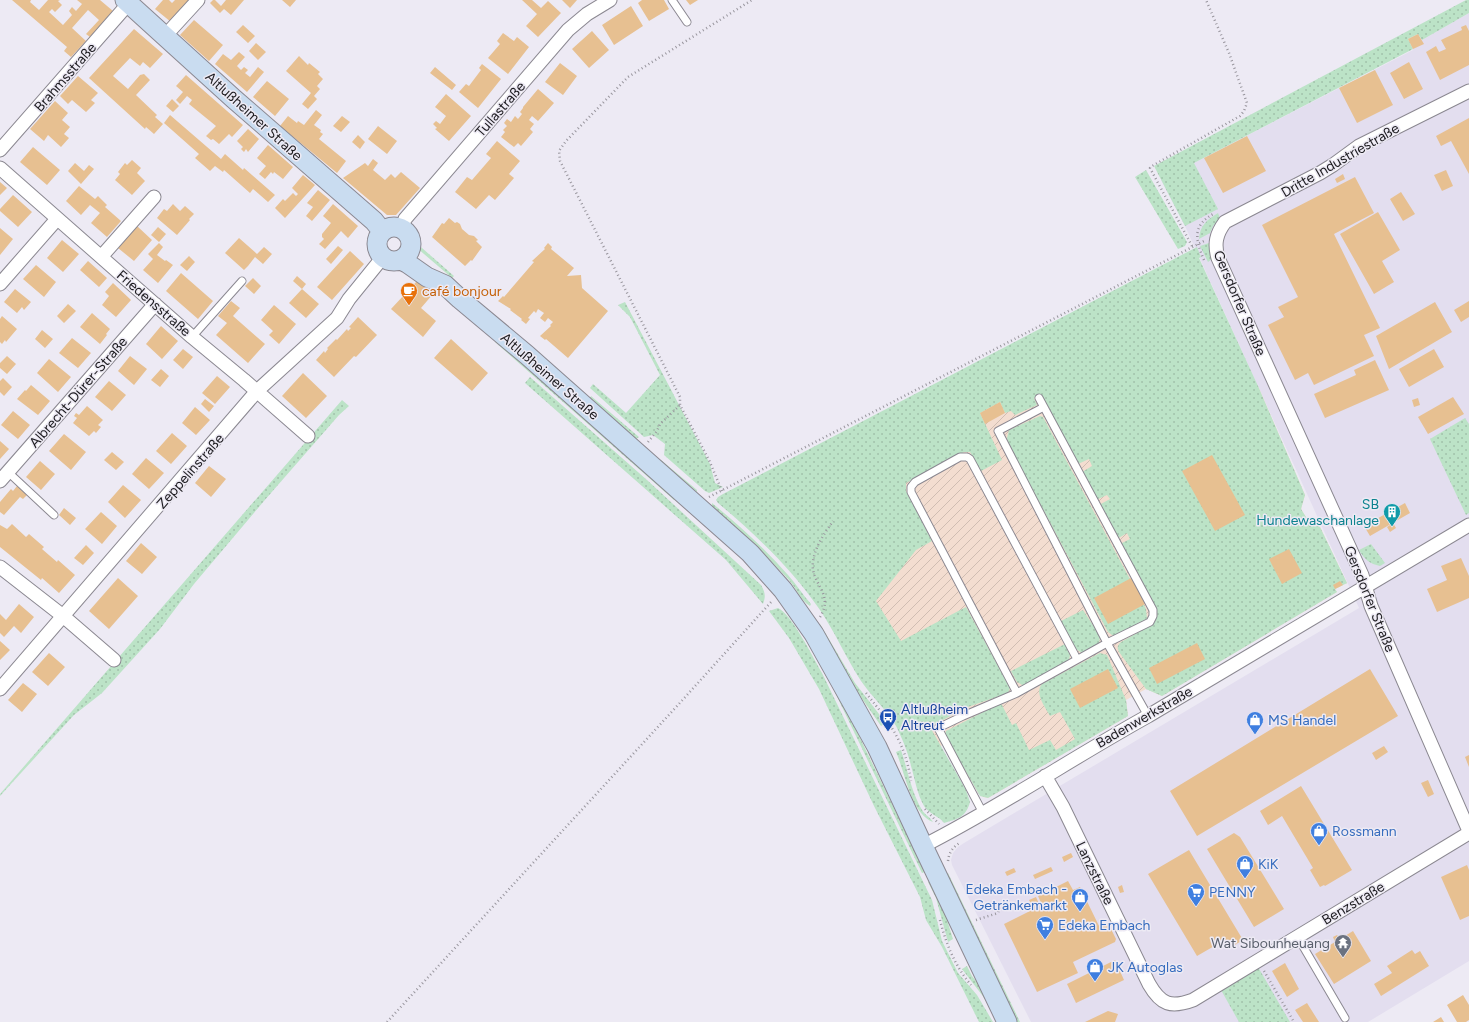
<svg xmlns="http://www.w3.org/2000/svg" width="1469" height="1022" font-family="Figtree,sans-serif">
	<style>
		.built { fill: #e3deef }
		.industrial { fill: url(#industrial-furrows) }
		.grass { fill: url(#grass-dots) }
		.building { fill: #e7c091 }
		.lines { fill: none; stroke-linecap: round; stroke-linejoin: round }
		.lane-casing { stroke: #8b8891; stroke-width: 9 }
		.street-casing { stroke: #8b8891; stroke-width: 15 }
		.secondary-casing { stroke: #8b8891; stroke-width: 21 }
		.path { stroke: #99969e; stroke-width: 2.5; stroke-dasharray: 1 3; stroke-linecap: butt }
		.lane { stroke: #fff; stroke-width: 7 }
		.street { stroke: #fff; stroke-width: 13 }
		.secondary { stroke: #c9dcf0; stroke-width: 19 }
		.labels { text-anchor: middle; stroke-width: 3; stroke-linejoin: round; paint-order: stroke }
		.street-label { font-size: 14px; fill: #1c1b1f; stroke: #edeaf4 }
		.food-label { font-size: 14px; fill: #c56008; stroke: #edeaf4; text-anchor: start }
		.culture-label { font-size: 14px; fill: #0d838f; stroke: #edeaf4; text-anchor: end }
		.transit-label { font-size: 14px; fill: #164399; stroke: #edeaf4; text-anchor: start }
		.shop-label { font-size: 14px; fill: #366cbe; stroke: #edeaf4; text-anchor: start }
		.worship-label { font-size: 14px; fill: #5b616d; stroke: #edeaf4; text-anchor: end }
	</style>
	<defs>
		<pattern id="industrial-furrows" width="10" height="10" patternUnits="userSpaceOnUse"><rect width="10" height="10" fill="#f3ddd0"/><path d="M-1 1l2-2M0 10L10 0M9 11l2-2" fill="none" stroke="#d0bdb2"/></pattern>
		<pattern id="grass-dots" width="8" height="8" patternUnits="userSpaceOnUse"><rect width="8" height="8" fill="#bce3c7"/><path d="M2 2h.1M6 6h.1" fill="none" stroke="#a1c2aa" stroke-width="1.8" stroke-linecap="round"/></pattern>
	</defs>
	<rect width="100%" height="100%" fill="#edeaf4"/>
	<path class="built" d="M1469,13v948l-101,61h-337l-79,-157 -1,-5 2,-7 5,-6 6,-4 395,-235 -174,-382 -24,-46 252,-130 -5,-11 10,-5 4,6z"/>
	<path class="industrial" d="M1258,386l47,109 -4,14 8,13 11,5 27,56 -12,6 2,3 -175,104 -16,-7 -20,11 2,16 -140,82 -5,-1 -5,-4 -29,-51 -25,12 -89,-203 53,-69 55,-90z"/>
	<path class="grass" d="M1466,0h3v13l-47,27 -4,-6 -10,5 5,10 -219,114 24,46 -33,17 -31,-60z
		M1146,170l41,72 -2,4 -7,3 -43,-72z
		M1218,213l2,5 -7,8 -3,7 -11,6c1,-14 8,-19 19,-26z
		M414,241l40,35 -2,2 -35,-30z
		M1209,243l3,16 -4,3 -8,-16z
		M1197,247l4,10 -2,1 59,128 47,109 -4,14 8,13 11,5 27,56 -12,6 2,3 -175,104 -16,-7 -27,-37c-2,-5 -2,-6 2,-10l32,-18 2,-5 -35,-75 10,-5 -3,-6 -10,6 -18,-34 11,-6 -3,-4 -11,5 -14,-28 10,-6 -3,-7 -11,5 -37,-69 -7,3 3,7 -22,10 -4,-4 -6,2 -5,-11 -20,11 22,47 -21,11 -11,-19h-6l-58,31v8l26,50 -16,9 -40,51 25,40 65,-34 44,81 -2,5 -43,15 -35,19 36,63 4,12c-4,15 -12,17 -26,21 -5,-7 -15,-9 -20,-17 -7,-12 -9,-27 -13,-40 -3,-14 -9,-28 -15,-40 -10,-17 -24,-29 -35,-45 -15,-23 -26,-49 -41,-71 -28,-41 -64,-75 -102,-107l-2,-3 2,-3 5,-3z
		M625,302l85,162 5,19 8,4 -14,6 -4,-2 -41,-36 1,-11 -12,-9 -9,2 -54,-49 3,-4 33,29 34,-38 -30,-58 -12,-12z
		M497,340l178,158 -1,2 -179,-158z
		M530,377l117,103 114,105c4,7 5,11 2,19l-37,-44 -201,-177z
		M591,396l48,41 -3,2 -46,-41z
		M342,400l7,6 -10,9 -75,86 -70,83 -34,45 -58,64 -28,22 -74,81v-2z
		M1040,416l3,1 103,192 1,10 -31,16h-4l-4,-3 -100,-189 -1,-5 2,-8z
		M1465,418l4,6v89l-3,2 -36,-76z
		M661,460l36,30v2l-37,-31z
		M712,503c27,22 53,46 76,72 8,9 15,20 23,29l-1,2c-9,-5 -14,-18 -21,-26 -24,-26 -50,-50 -77,-74z
		M1371,544l14,19 -5,3c-10,-2 -16,-7 -21,-16z
		M788,607l29,46 28,54 80,165 -3,1 -93,-193 -26,-45 -18,-26z
		M778,608c13,5 36,51 44,65l110,227 10,41 16,32 19,22 16,27h-14l-37,-75 -16,-27 -6,-23 -46,-91 -55,-117 -30,-51 -20,-27z
		M1083,610l17,26 -1,8 -17,9 -6,-4 -15,-28z
		M820,624l35,59 31,40 -5,3 -25,-36 -37,-64z
		M1065,644l5,11 -1,5 -45,26 -7,-4 -6,-11z
		M1100,653l7,2 19,45 2,16 -140,82 -8,-2 -35,-61 1,-4 55,-28 11,22 4,-2 13,27 21,-10 6,10 19,-11 -15,-27 -10,4c-5,-9 -16,-23 -8,-32z
		M901,750c7,21 10,41 21,60 3,5 8,7 11,12 -22,-8 -28,-50 -37,-70z
		M948,873l72,149h-3l-71,-148z
		M931,880l10,21 12,38 -5,3 -12,-44 -8,-16z
		M967,966l5,10 12,15 8,19 -10,-15 -20,-26z
		M1258,967l32,55h-51l-18,-32z"/>
	<path class="building" d="M12,0h19l-1,2 9,8 9,-10h12l-2,1 4,4 -7,7 -3,-3 -3,3 14,13 9,-10 -3,-4 3,-4 4,4 6,-7 -5,-4h23l13,11 -23,26 -4,-3 13,-14 -11,-10 -16,18 14,13 -15,16 -7,-6 3,-4z
		M163,0h6l3,3 3,-3h15l-19,22 -16,-13z
		M213,0h2l6,6 5,-6h18l-13,15 -7,-6 -4,4 -10,-10z
		M282,0h14l-6,7z
		M522,0h10l9,8 7,-7 13,12 -23,24 -12,-11 11,-12z
		M562,0h15l-7,8z
		M642,0h22l5,9 -20,12 -11,-18z
		M686,0h12l-8,5z
		M631,6l12,20 -29,19 -12,-20z
		M194,20l29,25 -14,16 -29,-26z
		M243,25l12,11 -7,7 -12,-11z
		M1466,25l3,6v34l-29,15 -14,-28 10,-6 3,6 7,-3 -5,-9 21,-10 -1,-3z
		M134,29l29,25 -13,14 -7,-6 -3,4 -10,-8 -17,18 15,13 12,-14 4,-1 6,6 -14,15 21,20 -2,2 8,7 -9,10 -8,-7 -1,2 -56,-51z
		M592,31l17,19 -20,18 -17,-19z
		M503,33l11,8 3,-4 12,10 -21,27 -20,-16 12,-14 -3,-3z
		M1418,34l6,10 -11,5 -5,-10z
		M256,43l10,9 -8,8 -9,-9z
		M239,52l6,5 -8,9 4,4 3,-3 4,3 -3,3 5,4 8,-10 6,5 -17,20 -32,-28 8,-10 8,6z
		M299,56l9,9 1,-2 11,9 -2,2 5,5 -6,7 3,3 -6,7 3,3 -9,10 -6,-5 9,-11 -25,-22z
		M1409,62l14,27 -19,10 -14,-26z
		M560,63l17,13 -14,19 -18,-13z
		M482,64l19,15 -23,29 -19,-16 7,-8 3,2 12,-16 -2,-2z
		M435,67l21,18 -4,5 -22,-17z
		M1375,70l18,35 -36,18 -18,-35z
		M186,75l57,50 -11,12 -3,-3 -10,10 -6,-5 -2,1 -5,-4 10,-10 -27,-22 3,-4 -5,-4 -7,8 -4,-4 7,-8 -7,-6z
		M78,76l20,17 -7,7 4,3 -9,9 -14,-12 -4,4 -8,-8z
		M267,81l22,18 -14,17 -22,-19z
		M538,89l16,14 -16,18 -6,-5 -3,4 5,4 -4,5 3,3 -12,14 -3,-3 -4,4 -13,-10 4,-5 -2,-2 4,-4 -3,-3 3,-4 4,3 4,-6 3,3 4,-5 -2,-2 3,-4v-1z
		M446,94l25,22 -22,25 -14,-12 2,-1 -4,-4 3,-3 4,3 6,-8 -11,-9z
		M172,99l7,7 -6,6 -7,-6z
		M55,101l13,12 -6,7 8,7 -6,7 5,4 -8,9 -13,-12 -4,6 -14,-12z
		M316,110l6,5 -8,10 7,5 -1,2 3,2 -4,5 27,22 -9,12 -57,-47 8,-10 9,7 1,-2 6,4z
		M170,115l51,44 4,-5 18,16 1,-2 31,27 -7,7 -15,-13 -3,4 -26,-23 -1,2 -8,-6 -5,5 -15,-13 4,-4 -35,-31z
		M342,116l8,6 -9,10 -8,-6z
		M1469,118v56l-18,-33 -10,5 -5,-10z
		M378,126l19,15 -10,13 -19,-15z
		M248,129l11,10 -11,13 -2,-3 -2,3 -3,-3 2,-2 -6,-6z
		M358,135l7,7 -5,7 -8,-7z
		M1247,136l19,35 -43,22 -19,-35z
		M497,141l23,20 -11,13 5,4 -19,22 -6,-5 -13,14 -21,-17 12,-15 5,3 19,-22 -5,-4z
		M268,145l25,22 -10,12 -9,-7 -1,2 -2,-2 -6,7 -6,-5 7,-8 -9,-8z
		M33,147l27,23 -13,15 -27,-23z
		M373,159l5,4 -5,7 12,10 6,-6 4,4 6,-6 19,16 -24,27h-9l-44,-37 22,-15 3,3z
		M132,160l9,8 -4,5 8,8 -13,14 -17,-15 5,-6 -2,-2 7,-9 2,2z
		M75,163l9,8 5,-6 5,4 -13,15 -13,-13z
		M1446,170l7,16 -11,5 -8,-16z
		M1343,174l2,5 -8,4 -2,-4z
		M303,175l12,10 -30,33 -10,-10 8,-9 2,2 8,-8 3,3 2,-2 -6,-6z
		M1355,177l19,36 -40,21 46,94 -16,7 10,21 -60,29 -6,-12 -13,7 -27,-55 16,-8 -6,-10 20,-10 -36,-72z
		M0,182l7,6 -7,7z
		M79,186l16,13 3,-3 9,9 -2,2 16,14 -14,16 -16,-14 9,-10 -10,-8 -9,10 -15,-14z
		M318,190l12,10 -18,21 -6,-5 7,-9 -6,-4z
		M1401,192l14,22 -12,7 -13,-22z
		M13,195l19,17 -14,15 -18,-16v-2z
		M173,204l7,7 5,-5 9,8 -5,5 1,1 -13,15 -20,-17 7,-9 3,2z
		M333,204l25,22 -10,12 -7,-7 -16,18 -6,-5 5,-5 -2,-2v-3l9,-11 -8,-7z
		M1378,212l22,38 -18,11 12,21 -20,12 -34,-60z
		M449,218l6,5 2,-1 3,2 2,5 7,6 5,1 4,4 -2,1 6,6 -10,14 -1,-1 -6,6 -33,-29 10,-14 2,1z
		M137,226l15,14 -18,21 -16,-13z
		M158,227l8,7 -7,8 -8,-7z
		M0,228l13,11 -13,16z
		M239,238l18,16 7,-7 8,7 -9,10 -8,-7 -7,9 -4,4 -19,-17z
		M62,240l17,14 -16,18 -16,-14z
		M159,243l4,4 -6,8 8,6 1,-1 7,5 -15,18 -15,-13 10,-11 -5,-5z
		M548,243l4,4 -1,2 23,19 -7,8 14,-1 1,13 26,23 -40,47 -22,-19 -1,1 -5,-4 11,-10 -1,-1 3,-3 -5,-4 -3,4 -5,-4 4,-5 -6,-4 -2,4 -2,-2 -6,7 2,1 -4,5 -5,-4 1,-1 -12,-9 1,-1 -13,-8 5,-5 1,1 30,-35 -2,-1 13,-12 -1,-1z
		M338,246l5,4 -12,14 -5,-5z
		M350,251l14,13 -32,36 -15,-13z
		M189,256l6,6 -8,9 -7,-6z
		M88,261l19,17 -8,9 -19,-17z
		M36,265l20,17 -12,15 -21,-18z
		M181,273l32,28 -15,18 -32,-28z
		M297,276l9,8 -4,5 -9,-8z
		M253,278l8,8 -7,8 -9,-8z
		M417,281l16,13 -12,14 15,13 -13,16 -32,-28z
		M113,283l18,17 -15,17 -14,-12 7,-9 -4,-4z
		M15,289l16,13 -7,8 -2,-3 -5,6 -13,-11z
		M302,289l17,15 -13,14 -17,-15z
		M231,301l9,7 -7,8 32,28 -17,19 -32,-28 11,-12 -9,-7z
		M1469,301v16l-8,5 -7,-12z
		M1435,302l17,30 -63,37 -13,-33z
		M68,304l8,7 -12,12 -7,-7z
		M274,305l22,19 -17,20 -10,-9 4,-4 -12,-11z
		M92,313l18,16 -4,5 1,1 -7,9 -20,-17z
		M2,316l15,13 -11,13 -1,-2 -3,4 -2,-2v-23z
		M358,317l19,18 -21,22 -2,-1 -20,21 -18,-17 8,-9 1,2 3,-4 -1,-1 9,-9 1,1 10,-11 1,2 3,-3 -2,-1z
		M161,326l17,15 -16,18 -16,-15z
		M42,330l11,9 -8,9 -10,-9z
		M72,338l19,15 -13,15 -19,-15z
		M451,339l37,34 -16,18 -38,-33z
		M183,349l10,8 -10,12 -10,-9z
		M1434,349l10,18 -35,20 -10,-18z
		M7,356l9,8 -9,10 -7,-6v-5z
		M130,356l17,13 -13,16 -16,-14z
		M49,359l22,18 -13,15 -21,-19z
		M1375,360l14,30 -64,28 -11,-24 42,-19 -2,-5z
		M161,369l8,7 -9,11 -9,-7z
		M303,373l24,23 -21,22 -24,-22z
		M217,376l13,11 -15,17 -13,-11z
		M3,378l9,9 -8,9 -4,-4v-11z
		M109,381l17,14 -14,16 -17,-14z
		M31,385l19,16 -12,14 -21,-16 8,-9 1,1z
		M1453,397l11,17 -36,20 -10,-17z
		M1418,398l2,7 -6,2 -2,-7z
		M205,399l9,7 -5,6 -8,-8z
		M1000,402l5,11 -20,11 -5,-11z
		M87,406l16,14 -5,5 3,2 -5,6 -2,-2 -5,5 -16,-13 4,-5 -3,-2 2,-3 3,2z
		M195,407l15,13 -14,15 -14,-12z
		M13,411l17,14 -12,14 -17,-14z
		M172,433l15,13 -16,18 -15,-13z
		M64,434l22,18 -15,18 -22,-19z
		M0,441l9,8 -9,10z
		M112,452l12,10 -8,8 -12,-10z
		M1212,455l33,60 -30,16 -33,-60z
		M146,458l18,15 -15,16 -17,-15z
		M40,461l15,13 -14,16 -15,-13z
		M209,466l17,13 -15,18 -16,-14z
		M123,485l18,15 -16,18 -17,-16z
		M17,486l10,9 -4,4 -3,-2 -16,18 -4,-3v-10l11,-13 2,2z
		M1405,503l5,10 -40,23 -6,-10z
		M64,508l12,10 -6,7 -11,-10z
		M101,512l16,14 -15,18 -17,-15z
		M1393,523l3,5 -6,4 -3,-5z
		M12,524l14,13 3,-3 15,13 -2,2 15,13 1,-2 17,15 -16,18 -17,-15 -1,2 -41,-33v-22l7,4z
		M141,543l16,14 -15,17 -16,-13z
		M86,545l8,8 -11,12 -9,-7z
		M1289,549l13,24 -20,11 -13,-25z
		M1461,558l8,18v22l-32,14 -10,-23 20,-9 -6,-14z
		M1133,577l14,26 -39,21 -14,-26z
		M118,578l20,18 -29,33 -20,-18z
		M1340,581l3,4 -8,4 -2,-4z
		M19,604l15,13 -13,16 -7,-7 -10,11 -4,-4v-19l6,6z
		M0,641l10,9 -10,10z
		M1197,643l8,16 -48,25 -8,-16z
		M49,653l16,14 -17,19 -16,-14z
		M1108,669l10,19 -38,20 -10,-19z
		M1370,669l28,47 -201,120 -27,-45z
		M23,683l14,11 -15,18 -14,-12z
		M1384,746l4,6 -12,8 -4,-7z
		M1469,755v12l-4,-10z
		M1428,780l6,14 -6,3 -7,-14z
		M1301,786l51,84 -27,16 -1,-1 -4,2 -10,-17 3,-2 -31,-52 -14,9 -8,-14z
		M1234,833l6,4 44,72 -30,18 -47,-78z
		M1189,850l54,90 -15,9 -5,-8 -26,15 -49,-82z
		M1071,853l2,4 -9,5 -2,-5z
		M1467,865l2,5v46l-9,4 -19,-43z
		M1051,867l2,4 -18,8 -2,-4z
		M1014,868l2,4 -9,4 -2,-4z
		M1068,881l5,9 7,-3 20,41 8,-5 8,16 -1,3 -42,20 5,11 -41,19 -33,-68 30,-15 -5,-9 7,-3 4,9 2,-1 -4,-9z
		M1122,885l2,7 -4,1 -2,-6z
		M1353,931l18,30 -37,23 -19,-30 20,-12 -2,-5 4,-2 3,4z
		M1412,950l3,4 5,-3 9,15 -48,30 -7,-12 18,-11 -5,-7z
		M1115,960l9,20 -48,23 -9,-19z
		M1285,963l14,26 -12,8 -15,-26z
		M1463,995l6,10v15l-3,2h-9l-10,-17z
		M1307,1003l12,19h-16l-8,-12z
		M1108,1011l10,3 -3,8h-30z
		M1441,1017l3,5h-11z"/>
	<g class="lines">
		<defs>
			<path id="lane" d="M672,0l15,22
				M192,337l50,-56
				M1044,407l-46,24 109,212 41,73
				M8,472l46,43
				M1017,693l-106,-201v-5l4,-5 45,-25h7l3,2 107,200
				M983,813l-45,-85 25,-12 54,-23 90,-50 43,-21 3,-6v-6l-114,-212
				M1297,936l48,82"/>
			<path id="street" d="M165,36l33,-36
				M1469,91l-110,55 -26,19 -13,8 -95,49c-9,12 -11,22 -7,36l144,317 9,31 98,225
				M0,150l129,-147
				M0,168l192,169 52,43 64,56
				M402,229l3,-10 163,-189 19,-16 23,-14
				M101,257l53,-60
				M0,284l57,-65
				M0,481l155,-177
				M0,567l63,49 51,44
				M0,689l257,-298 80,-73 12,-19 34,-42
				M1045,776l18,31 86,177c12,21 22,24 44,16l276,-167
				M923,846c77,-39 149,-88 225,-130l321,-191"/>
			<path id="secondary" d="M125,0l109,99 140,122 8,10
				M377 244a17 17 0 1 1 34 0a17 17 0 1 1-34 0Z
				M401,260l6,3 20,14 18,8 15,14 67,56 223,198 33,37 31,44 63,113 46,99 84,176"/>
		</defs>
		<use href="#lane" class="lane-casing"/>
		<use href="#street" class="street-casing"/>
		<use href="#secondary" class="secondary-casing"/>
		<path class="path" d="M1192,246l-42,-78 2,-2 88,-50 4,-5 3,-8 -18,-50 -23,-53
			M1204,260c-9,-21 -12,-35 11,-47
			M648,442l9,-11 3,-7 20,-19
			M722,491l-13,-31 -29,-55v-8l-120,-236 -1,-10 7,-10 62,-64 124,-77
			M709,497l495,-256
			M820,617c15,-24 -10,-33 -7,-55 2,-16 12,-29 20,-41
			M866,693c24,30 39,49 45,88
			M925,809l14,15
			M948,861c1,-9 5,-14 13,-19
			M940,920c6,24 15,46 31,65
			M976,920l22,-7 3,-9
			M1264,971l30,51
			M387,1022l291,-317 94,-104"/>
		<use href="#lane" class="lane"/>
		<use href="#street" class="street"/>
		<use href="#secondary" class="secondary"/>
	</g>
	<defs>
		<symbol id="cafe-pin" viewBox="-11 -11 22 30"><path d="M0 17L-7.5 6A9.5 9.5 0 1 1 7.5 6Z" fill="#e8710a" stroke="#edeaf4"/><path d="M-5.5-4.5H6V0H3Q3 3.5 0 3.5H-2.5Q-5.5 3.5-5.5 0ZM3-3.2v2h1.7v-2ZM-6 4.5H4V6H-6Z" fill="#fff"/></symbol>
		<symbol id="building-pin" viewBox="-11 -11 22 30"><path d="M0 17L-7.5 6A9.5 9.5 0 1 1 7.5 6Z" fill="#0f9aa8" stroke="#edeaf4"/><path d="M-4-6H4V6H1V3H-1V6H-4ZM-2.5-4.3h1.7v1.8h-1.7ZM.8-4.3h1.7v1.8H.8ZM-2.5-1h1.7V.8h-1.7ZM.8-1h1.7V.8H.8Z" fill="#fff"/></symbol>
		<symbol id="bus-pin" viewBox="-11 -11 22 30"><path d="M0 17L-7.5 6A9.5 9.5 0 1 1 7.5 6Z" fill="#1a4fb4" stroke="#edeaf4"/><path d="M-5-6H5V4H4V6H2V4H-2V6H-4V4H-5ZM-3.5-4V0h7V-4ZM-3.5 1.2v1.5H-2V1.2ZM2 1.2v1.5H3.5V1.2Z" fill="#fff"/></symbol>
		<symbol id="shop-pin" viewBox="-11 -11 22 30"><path d="M0 17L-7.5 6A9.5 9.5 0 1 1 7.5 6Z" fill="#3f7fe0" stroke="#edeaf4"/><path d="M-5-2.5h2.3a2.7 3.5 0 0 1 5.4 0H5L5.5 6h-11ZM-1.5-2.5h3a1.5 2.3 0 0 0-3 0Z" fill="#fff"/></symbol>
		<symbol id="supermarket-pin" viewBox="-11 -11 22 30"><path d="M0 17L-7.5 6A9.5 9.5 0 1 1 7.5 6Z" fill="#3f7fe0" stroke="#edeaf4"/><path d="M-6-5.5h2.5l.6 2H6L4.5 2H-2.5L-4.4-4H-6ZM-1.5 3.2a1.3 1.3 0 1 0 .1 0ZM3 3.2a1.3 1.3 0 1 0 .1 0Z" fill="#fff"/></symbol>
		<symbol id="temple-pin" viewBox="-11 -11 22 30"><path d="M0 17L-7.5 6A9.5 9.5 0 1 1 7.5 6Z" fill="#6b7280" stroke="#edeaf4"/><path d="M0-6L5-2H3V0L6.5 2.5H4V6H1.5V3h-3V6H-4V2.5H-6.5L-3 0V-2H-5Z" fill="#fff"/></symbol>
	</defs>
	<g fill-rule="evenodd">
		<use href="#cafe-pin" x="399" y="281" width="20" height="27"/>
		<use href="#building-pin" x="1382" y="502" width="20" height="27"/>
		<use href="#bus-pin" x="878" y="707" width="20" height="27"/>
		<use href="#shop-pin" x="1245" y="710" width="20" height="27"/>
		<use href="#shop-pin" x="1309" y="821" width="20" height="27"/>
		<use href="#shop-pin" x="1235" y="854" width="20" height="27"/>
		<use href="#supermarket-pin" x="1186" y="882" width="20" height="27"/>
		<use href="#shop-pin" x="1070" y="887" width="20" height="27"/>
		<use href="#supermarket-pin" x="1035" y="915" width="20" height="27"/>
		<use href="#temple-pin" x="1333" y="933" width="20" height="27"/>
		<use href="#shop-pin" x="1085" y="957" width="20" height="27"/>
	</g>
	<g class="labels">
		<g class="street-label">
			<text transform="translate(65 77) rotate(-49)" y="5">Brahmsstraße</text>
			<text transform="translate(500 109) rotate(-49)" y="5">Tullastraße</text>
			<text transform="translate(254 116) rotate(42)" y="5">Altlußheimer Straße</text>
			<text transform="translate(1340 160) rotate(-30)" y="5">Dritte Industriestraße</text>
			<text transform="translate(154 303) rotate(41)" y="5">Friedensstraße</text>
			<text transform="translate(1240 303) rotate(67)" y="5">Gersdorfer Straße</text>
			<text transform="translate(550 376) rotate(41)" y="5">Altlußheimer Straße</text>
			<text transform="translate(78 392) rotate(-49)" y="5">Albrecht-Dürer-Straße</text>
			<text transform="translate(190 471) rotate(-49)" y="5">Zeppelinstraße</text>
			<text transform="translate(1370 599) rotate(68)" y="5">Gersdorfer Straße</text>
			<text transform="translate(1144 717) rotate(-30)" y="5">Badenwerkstraße</text>
			<text transform="translate(1095 873) rotate(64)" y="5">Lanzstraße</text>
			<text transform="translate(1353 903) rotate(-31)" y="5">Benzstraße</text>
		</g>
		<g class="food-label">
			<text x="422" y="296">café bonjour</text>
		</g>
		<g class="culture-label">
			<text x="1379" y="509">SB<tspan x="1379" dy="16">Hundewaschanlage</tspan></text>
		</g>
		<g class="transit-label">
			<text x="901" y="714">Altlußheim<tspan x="901" dy="16">Altreut</tspan></text>
		</g>
		<g class="shop-label">
			<text x="1268" y="725">MS Handel</text>
			<text x="1332" y="836">Rossmann</text>
			<text x="1258" y="869">KiK</text>
			<text x="1067" y="894" text-anchor="end">Edeka Embach -<tspan x="1067" dy="16">Getränkemarkt</tspan></text>
			<text x="1209" y="897">PENNY</text>
			<text x="1058" y="930">Edeka Embach</text>
			<text x="1108" y="972">JK Autoglas</text>
		</g>
		<g class="worship-label">
			<text x="1330" y="948">Wat Sibounheuang</text>
		</g>
	</g>
</svg>
